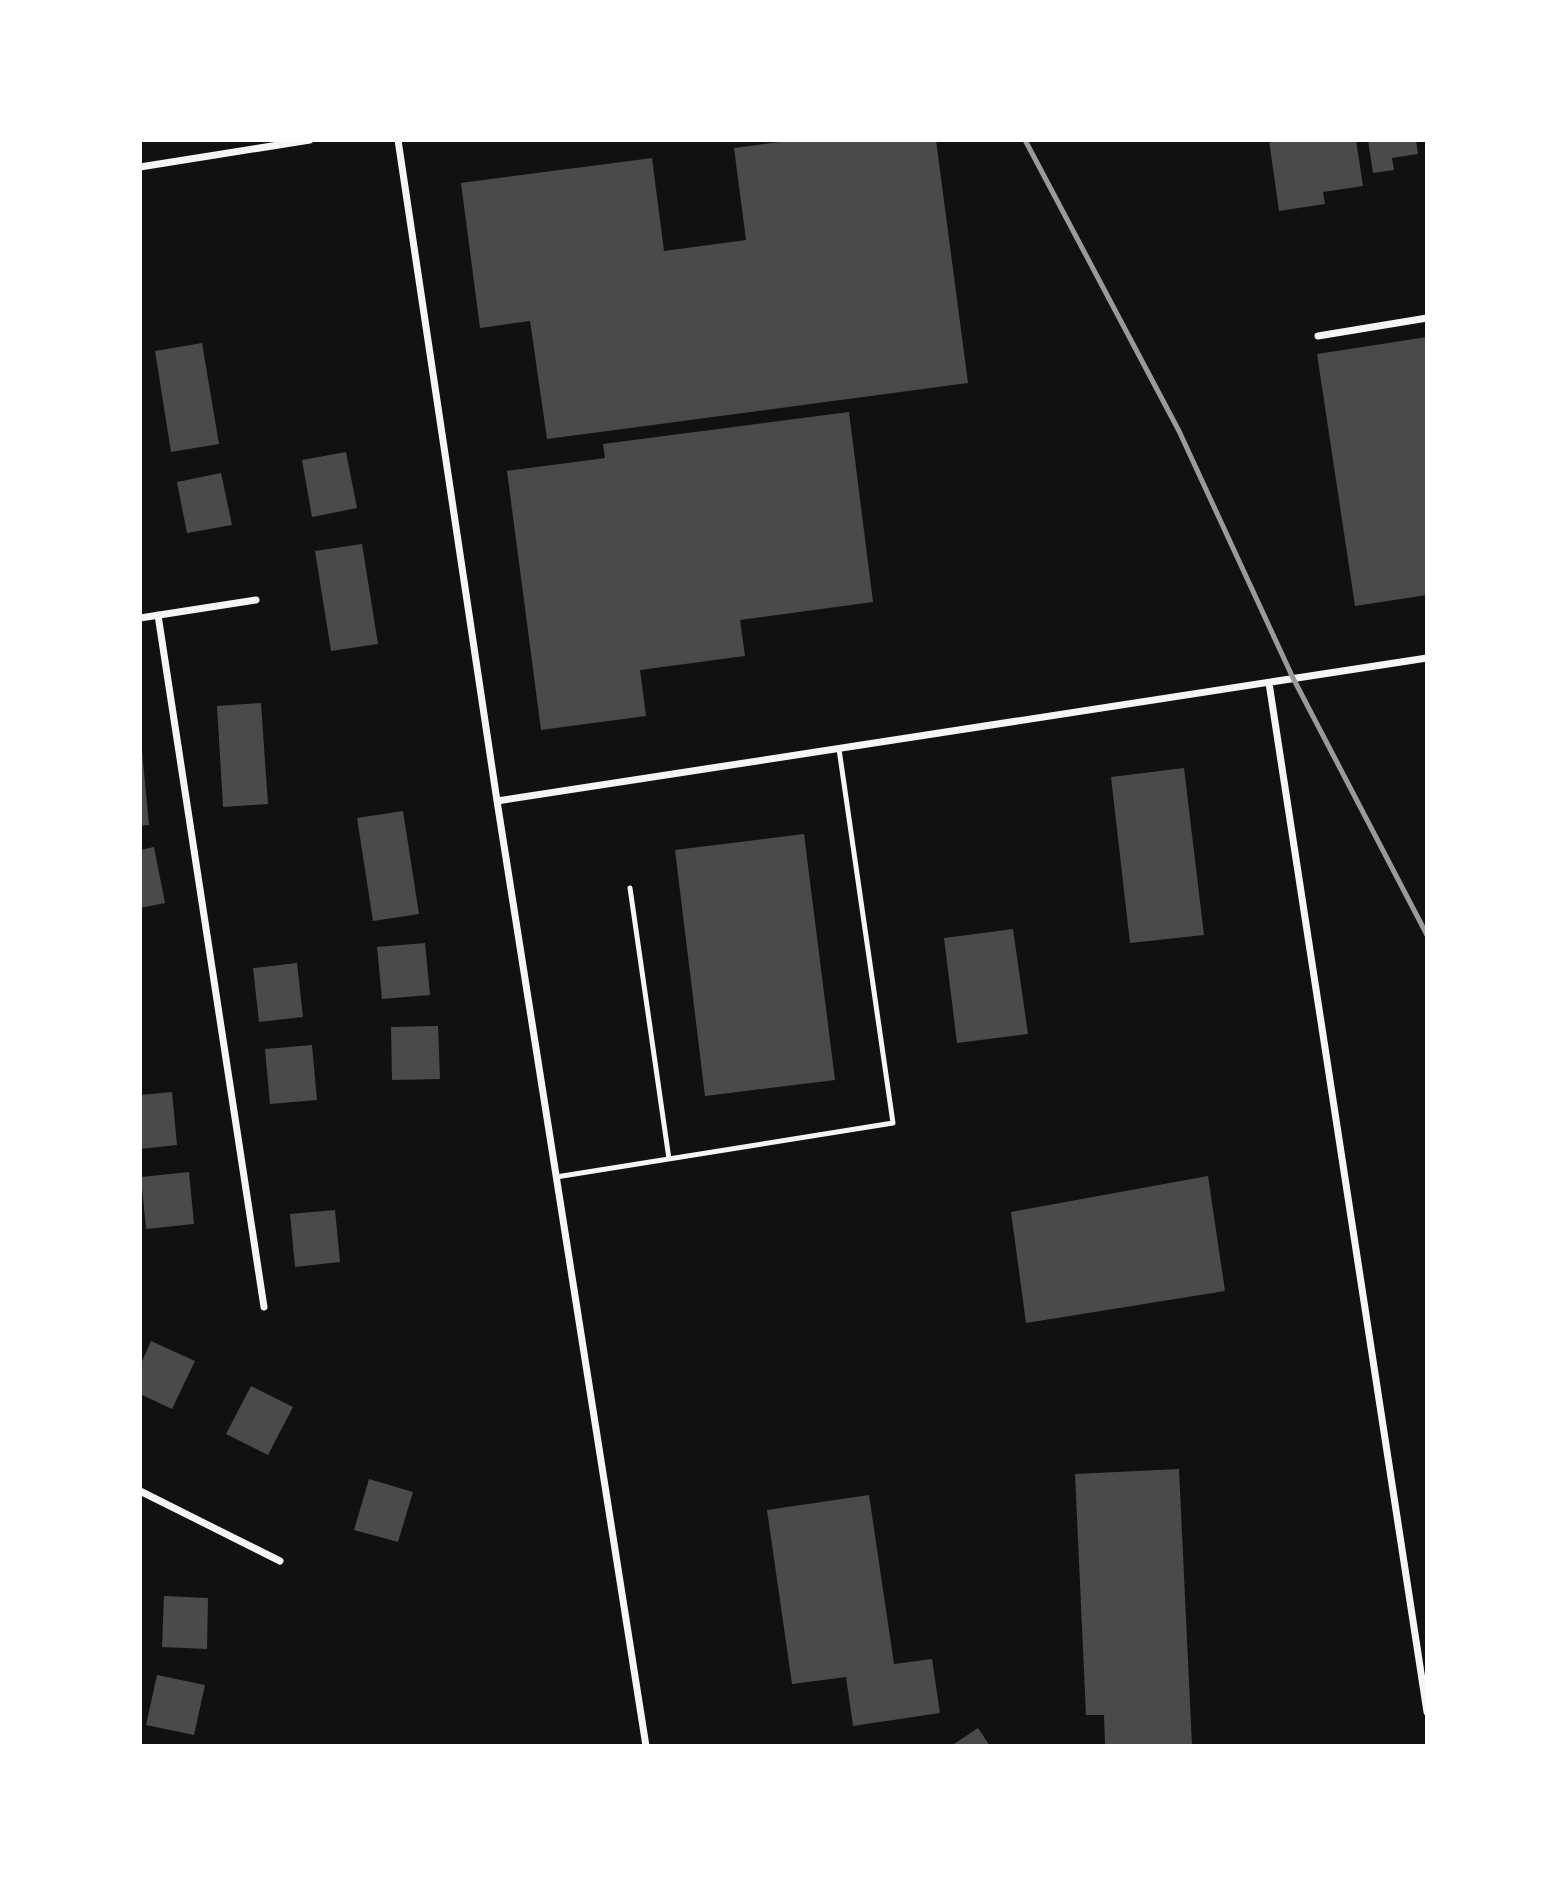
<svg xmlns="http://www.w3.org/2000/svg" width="1567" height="1886" font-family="Mulish,sans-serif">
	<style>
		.building { fill: #4a4a4a }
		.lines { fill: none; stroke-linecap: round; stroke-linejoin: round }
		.service { stroke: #f5f5f5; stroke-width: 5 }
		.minor { stroke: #f5f5f5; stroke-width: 7 }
		.rail { stroke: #9a9a9a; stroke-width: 5 }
	</style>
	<rect width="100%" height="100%" fill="#111"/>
	<path class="building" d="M794,140h142l32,243 -421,56 -17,-118 -50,7 -19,-145 191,-25 12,93 82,-11 -12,-92z
		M1269,140h87l7,46 -40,6 2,12 -46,7z
		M1368,140h48l2,14 -26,4 2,12 -21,3z
		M1427,337v258l-72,11 -38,-252z
		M202,343l17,101 -48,8 -16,-101z
		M849,412l24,190 -133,18 5,36 -105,14 6,46 -105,14 -34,-259 98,-13 -2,-14z
		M346,452l11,56 -45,9 -10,-57z
		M221,473l11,52 -45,8 -10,-51z
		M362,544l16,100 -47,7 -16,-100z
		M261,703l7,101 -45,3 -6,-101z
		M140,730l9,95 -9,1z
		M1184,768l20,167 -74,8 -19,-166z
		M403,811l16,103 -46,7 -16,-103z
		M804,834l31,246 -130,16 -30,-246z
		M154,847l11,56 -25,5v-58z
		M1013,929l15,105 -71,9 -13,-105z
		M425,943l5,52 -48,4 -5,-52z
		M297,963l6,54 -44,5 -6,-54z
		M438,1026l2,53 -48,1 -1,-53z
		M312,1045l5,55 -47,4 -5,-55z
		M172,1092l5,53 -37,4v-54z
		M189,1172l5,52 -48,5 -5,-52z
		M1208,1176l17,115 -199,32 -15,-111z
		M335,1210l5,52 -45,5 -5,-53z
		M151,1341l44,20 -23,48 -32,-15v-28z
		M251,1386l42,21 -25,48 -42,-21z
		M1179,1469l13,277h-87l-1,-31h-18l-11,-241z
		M369,1479l44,13 -15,50 -44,-12z
		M869,1495l25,169 38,-5 8,54 -87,13 -7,-49 -54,7 -25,-174z
		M164,1596l44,2 -1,51 -45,-2z
		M157,1675l48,10 -11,50 -48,-10z
		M978,1728l12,18h-39z"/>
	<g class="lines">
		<path class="service" d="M630,888l39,271
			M556,1177l337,-54 -54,-374"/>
		<path class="minor" d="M398,140l99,661 149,945
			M140,167l170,-27
			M1318,336l109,-18
			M158,615l106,692
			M140,618l116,-18
			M1269,683l158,1029
			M497,801l930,-143
			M140,1491l140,70"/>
		<path class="rail" d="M1025,140l154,291 114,247 134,257"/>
	</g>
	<rect width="1567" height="1886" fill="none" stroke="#ffffff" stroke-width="284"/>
</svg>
